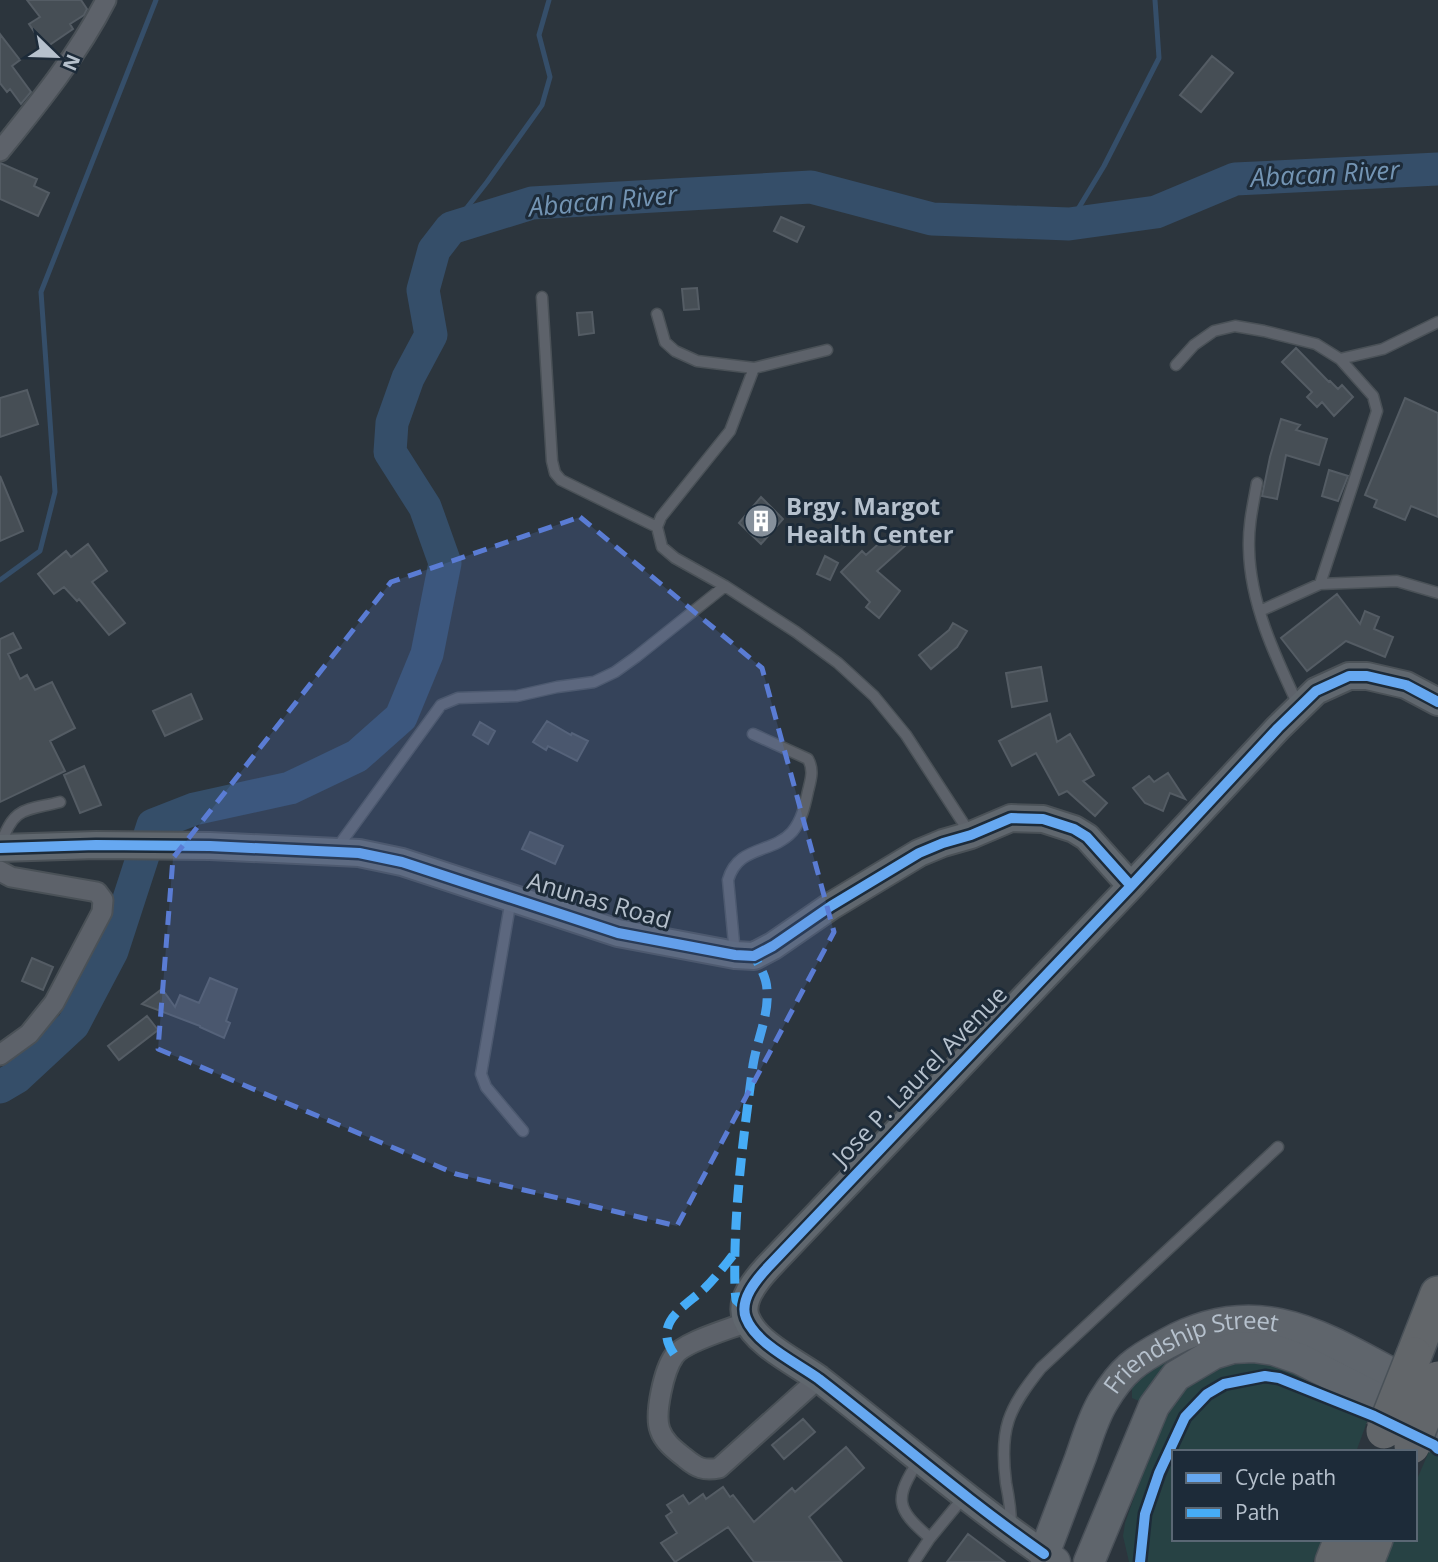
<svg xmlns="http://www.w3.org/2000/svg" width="1438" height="1562" font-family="'Open Sans',sans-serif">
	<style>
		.green { fill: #274244 }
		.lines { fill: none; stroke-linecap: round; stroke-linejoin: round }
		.stream { stroke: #354e69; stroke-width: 5 }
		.river { stroke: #354e69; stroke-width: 33 }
		.building { fill: #464e55; stroke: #545c64; stroke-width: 2 }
		.lane-casing { stroke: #4a5157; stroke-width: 13 }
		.street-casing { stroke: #4a5157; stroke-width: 23 }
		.secondary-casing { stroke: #4a5157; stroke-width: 30 }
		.primary-casing { stroke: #4a5159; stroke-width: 33 }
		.highway-casing { stroke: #495158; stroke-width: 38 }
		.lane { stroke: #5d626a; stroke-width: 10 }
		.street { stroke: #5d626a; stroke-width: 19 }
		.secondary { stroke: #60676e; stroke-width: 26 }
		.primary { stroke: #5f656c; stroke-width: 30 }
		.highway { stroke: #62666a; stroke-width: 35 }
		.highway-bridge-casing { stroke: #495158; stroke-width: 38; stroke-linecap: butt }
		.highway-bridge { stroke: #62666a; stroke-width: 35 }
		.quiet { stroke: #46acf6; stroke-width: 9; stroke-dasharray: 18 9; stroke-linecap: butt }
		.cycleway-casing { stroke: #1d2b39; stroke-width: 15 }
		.cycleway { stroke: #66a8f1; stroke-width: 10 }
		.marked { fill: #5a7cd4; fill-opacity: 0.2; stroke: #5a7cd4; stroke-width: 5; stroke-dasharray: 14 9; stroke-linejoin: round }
		.labels { text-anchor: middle; stroke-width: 6; stroke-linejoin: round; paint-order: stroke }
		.poi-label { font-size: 24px; font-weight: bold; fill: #b6c1cd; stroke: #1d2b39; text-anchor: start }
		.street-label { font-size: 24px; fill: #b6c1cd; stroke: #1d2b39 }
		.water-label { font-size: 26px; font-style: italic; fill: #7394b3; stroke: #1d2b39 }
	</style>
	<rect width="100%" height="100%" fill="#2c353d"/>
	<path class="green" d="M1283,1339l-144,62 -7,-3v-12l4,-7 52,-35z
		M1272,1359l97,50 -64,-29 -35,-10 -28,3 -20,7 -14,8 -26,27 -21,45 -20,56 -5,46h-7l-6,-26 2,-13c13,-35 33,-100 56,-128 13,-16 38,-30 59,-34 11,-2 22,-1 32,-2z
		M1265,1379c36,4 71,23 103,40l-12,33h-181c21,-47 38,-65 90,-73z
		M1430,1449l8,7v106h-54l9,-23h22v-55z
		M1174,1455v84h148l-9,23h-166l2,-39z"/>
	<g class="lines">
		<path class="stream" d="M1069,224l35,-58 55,-108 -4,-58
			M451,228l36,-46 55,-77 8,-28 -11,-42 10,-35
			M0,580l40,-29 15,-59 -14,-200 115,-292"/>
		<path class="river" d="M0,1087l17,-10 56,-52 39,-74 41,-126 41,-16 96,-21 67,-32 44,-39 26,-63 18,-91 -20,-56 -35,-55 2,-29 16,-45 23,-43 -8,-45 11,-40 17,-22 81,-25 279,-16 121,32 137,5 87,-12 79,-33 203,-10"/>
	</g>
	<path class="building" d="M27,0h54l6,9 -3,6 -14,9 3,5 -28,19 -16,-24 11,-7z
		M0,34l20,26 -8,6 19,26 -10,12 -11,-15 -3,3 -7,-9z
		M1212,56l21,17 -32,39 -21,-17z
		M0,163l37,16 -3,7 15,7 -11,23 -38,-17z
		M781,217l23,10 -7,15 -23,-11z
		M697,288l2,21 -15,1 -2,-21z
		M592,312l2,21 -15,2 -2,-22z
		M1296,348l33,34 1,-1 8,8 4,-4 11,12 -19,19 -12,-14 -5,5 -10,-10 5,-5 -30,-30z
		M27,390l11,34 -38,13v-39z
		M1405,398l33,15v104l-27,-11 -6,14 -31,-13 3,-7 -12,-5z
		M1281,419l19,6 -4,5 31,9 -8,26 -33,-10 -9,44 -15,-3 8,-39z
		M1329,470l19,6 -10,25 -16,-5z
		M0,476l23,55 -23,10z
		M761,497l22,22 -22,25 -22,-21z
		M893,531l12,15 -28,25 23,20 -21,27 -13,-11 4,-5 -29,-30 21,-21 4,4z
		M88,544l19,27 -15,11 33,41 -16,12 -30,-36 -2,2 -13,-14 -10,7 -16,-20 28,-23 5,6z
		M825,556l13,7 -8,17 -13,-6z
		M1337,594l23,30 5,-13 14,6 -5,12 19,8 -8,20 -39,-16 -39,30 -26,-33z
		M953,623l14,8 -10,16 -26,22 -12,-14 30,-25z
		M13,633l8,15 -13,6 12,25 7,-4 8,15 17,-8 23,46 -25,13 15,30 -65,31v-163z
		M1041,667l6,34 -35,6 -6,-34z
		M191,694l11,25 -37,17 -12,-25z
		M1050,714l7,28 13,-8 24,41 -11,6 24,22 -12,13 -28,-25 -8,4 -23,-42 -24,13 -13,-25z
		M547,721l24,14 1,-2 16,8 -11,20 -29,-15 -2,4 -13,-8z
		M480,722l15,9 -7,13 -15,-9z
		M84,766l17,39 -21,8 -16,-38z
		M1168,773l17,26 -15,-6 -7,18 -18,-8 -12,-15 16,-12 5,6z
		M530,832l33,14 -8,18 -33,-15z
		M32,958l21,9 -10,23 -21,-9z
		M210,978l27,11 -11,32 4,2 -6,15 -24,-11v-1l-58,-22 20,-15 13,18 5,-12 19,8z
		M147,1016l11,14 -39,30 -11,-14z
		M803,1419l12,13 -31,27 -12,-14z
		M846,1447l18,21 -55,49 33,45h-88l-26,-35 -53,35 -14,-19 16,-10 -11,-17 6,-4 -5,-7 16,-10 6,9 14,-10 3,5 17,-12 7,10 3,-2 21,27 38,-34 3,4z
		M968,1534l37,28h-58z"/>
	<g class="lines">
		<defs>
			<path id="lane" d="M542,297l10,164 3,12 6,7 96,47
				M657,314l8,28 10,9 22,10 57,7 73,-18
				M1340,359l43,-10 55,-27
				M1176,365l18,-20 20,-14 21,-5 29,5 52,13 24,15 33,37 4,15 -57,173
				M754,368l-24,63 -69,86 -4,10 5,20 13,11 50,28 71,46 42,31 36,33 32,39 63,97
				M1257,483c-4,22 -9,43 -8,66 1,54 26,107 49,156
				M1260,611l60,-27 77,-3 41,12
				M1,844c13,-38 24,-33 59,-42
				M337,848l104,-143 17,-7 59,-2 40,-9 37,-5 21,-10 21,-15 89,-71
				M511,899l-30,175 5,13 37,44
				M735,954l-7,-74c10,-35 44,-26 64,-48 10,-12 13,-27 16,-41 3,-12 6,-21 0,-32l-55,-25
				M919,1460c-25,39 -24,48 11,78l33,-40
				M1011,1526c0,-16 -2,-28 -5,-43 -7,-54 2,-74 35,-115l237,-221
				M914,1562l16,-24"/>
			<path id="street" d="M0,151c38,-47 78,-96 106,-151
				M0,871l11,6 86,15 6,8 -1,12 -48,91 -25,31 -29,21
				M747,1322c-17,7 -64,20 -73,34 -10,14 -20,58 -14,74 4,12 15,20 25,28 12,10 19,13 34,10l99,-89"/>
			<path id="secondary" d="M0,848l96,-3 114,1 149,7 43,9 216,71 117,22 19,1 19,-10 58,-40 88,-53 24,-10 28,-8 40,-17 32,1 31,10 13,8 44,49
				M1044,1554c-78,-54 -150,-117 -225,-175 -22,-16 -63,-35 -73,-61 -7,-18 10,-38 22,-51l363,-381 147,-158 38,-37 33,-15h18l39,9 32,17"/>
			<g id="primary">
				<path id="s1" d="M1055,1562l-11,-8c12,-32 24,-63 36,-95 7,-19 13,-42 24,-59 18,-30 32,-40 62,-56 100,-56 168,1 257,46"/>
				<path d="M1089,1562l65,-156 22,-30 37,-22 20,-6 20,-1 21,3 26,9 138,70"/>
			</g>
			<path id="highway" d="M1414,1355l24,-61
				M1333,1562l9,-23
				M1366,1562l9,-23"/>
		</defs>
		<use href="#lane" class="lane-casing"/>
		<use href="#street" class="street-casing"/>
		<use href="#secondary" class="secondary-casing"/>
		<use href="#primary" class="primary-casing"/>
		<use href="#highway" class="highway-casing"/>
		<use href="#lane" class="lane"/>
		<use href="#street" class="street"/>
		<use href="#secondary" class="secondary"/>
		<use href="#primary" class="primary"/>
		<use href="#highway" class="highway"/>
		<defs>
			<path id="highway-bridge" d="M1384,1431l30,-76
				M1412,1446l26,-67"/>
		</defs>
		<use href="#highway-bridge" class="highway-bridge-casing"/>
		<use href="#highway-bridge" class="highway-bridge"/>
		<path class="quiet" d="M744,1307l-8,-7 -1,-10c-2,-76 8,-150 18,-225 4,-25 16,-50 14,-74 0,-13 -7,-24 -13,-35
			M674,1354c-22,-32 11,-47 31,-66 11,-11 20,-23 29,-34"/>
		<defs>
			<path id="cycleway" d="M0,848l96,-3 114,1 149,7 43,9 216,71 117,22 19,1 19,-10 58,-40 88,-53 24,-10 28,-8 40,-17 32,1 31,10 13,8 44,49
				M1044,1554c-78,-54 -150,-117 -225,-175 -22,-16 -63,-35 -73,-61 -7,-18 10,-38 22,-51l363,-381 147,-158 38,-37 33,-15h18l39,9 32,17
				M1140,1562l5,-48 14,-41 26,-56 22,-23 17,-10 41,-8 14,2 95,38 60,29 4,4"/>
		</defs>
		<use href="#cycleway" class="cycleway-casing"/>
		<use href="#cycleway" class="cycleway"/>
	</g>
	<path class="marked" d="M580,517l182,151 72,264 -157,294 -221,-52 -298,-125 15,-191 218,-276z"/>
	<defs>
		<symbol id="building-disc" viewBox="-11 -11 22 22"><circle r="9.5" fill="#86909b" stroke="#1d2b39"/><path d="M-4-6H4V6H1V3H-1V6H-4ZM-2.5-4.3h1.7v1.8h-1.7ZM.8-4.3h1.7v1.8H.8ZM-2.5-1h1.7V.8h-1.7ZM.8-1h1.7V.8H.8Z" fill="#fff"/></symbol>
	</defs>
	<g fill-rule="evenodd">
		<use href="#building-disc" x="742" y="502" width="38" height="38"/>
	</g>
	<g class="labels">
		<g class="poi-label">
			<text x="786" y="515">Brgy. Margot<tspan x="786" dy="28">Health Center</tspan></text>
		</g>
		<g class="street-label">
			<text transform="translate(599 901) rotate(16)" y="8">Anunas Road</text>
			<text transform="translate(920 1076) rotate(-46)" y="8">Jose P. Laurel Avenue</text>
			<text dy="8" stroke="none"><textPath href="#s1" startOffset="285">Friendship Street</textPath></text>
		</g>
		<g class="water-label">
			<text transform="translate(1325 174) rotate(-3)" y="9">Abacan River</text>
			<text transform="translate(603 201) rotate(-5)" y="9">Abacan River</text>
		</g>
	</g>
	<rect x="1172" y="1450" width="245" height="91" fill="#1d2b39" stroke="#5a6774" stroke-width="2"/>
	<rect x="1186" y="1473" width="35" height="10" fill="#66a8f1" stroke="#5a6774" stroke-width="2"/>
	<text x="1235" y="1485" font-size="21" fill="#b6c1cd">Cycle path</text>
	<rect x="1186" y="1508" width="35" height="10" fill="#46acf6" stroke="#5a6774" stroke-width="2"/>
	<text x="1235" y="1520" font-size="21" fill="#b6c1cd">Path</text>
	<g transform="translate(56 56) rotate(113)" stroke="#1d2b39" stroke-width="5" paint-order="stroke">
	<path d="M0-5L12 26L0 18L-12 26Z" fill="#b6c1cd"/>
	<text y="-10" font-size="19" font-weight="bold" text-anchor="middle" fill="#b6c1cd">N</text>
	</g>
</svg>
